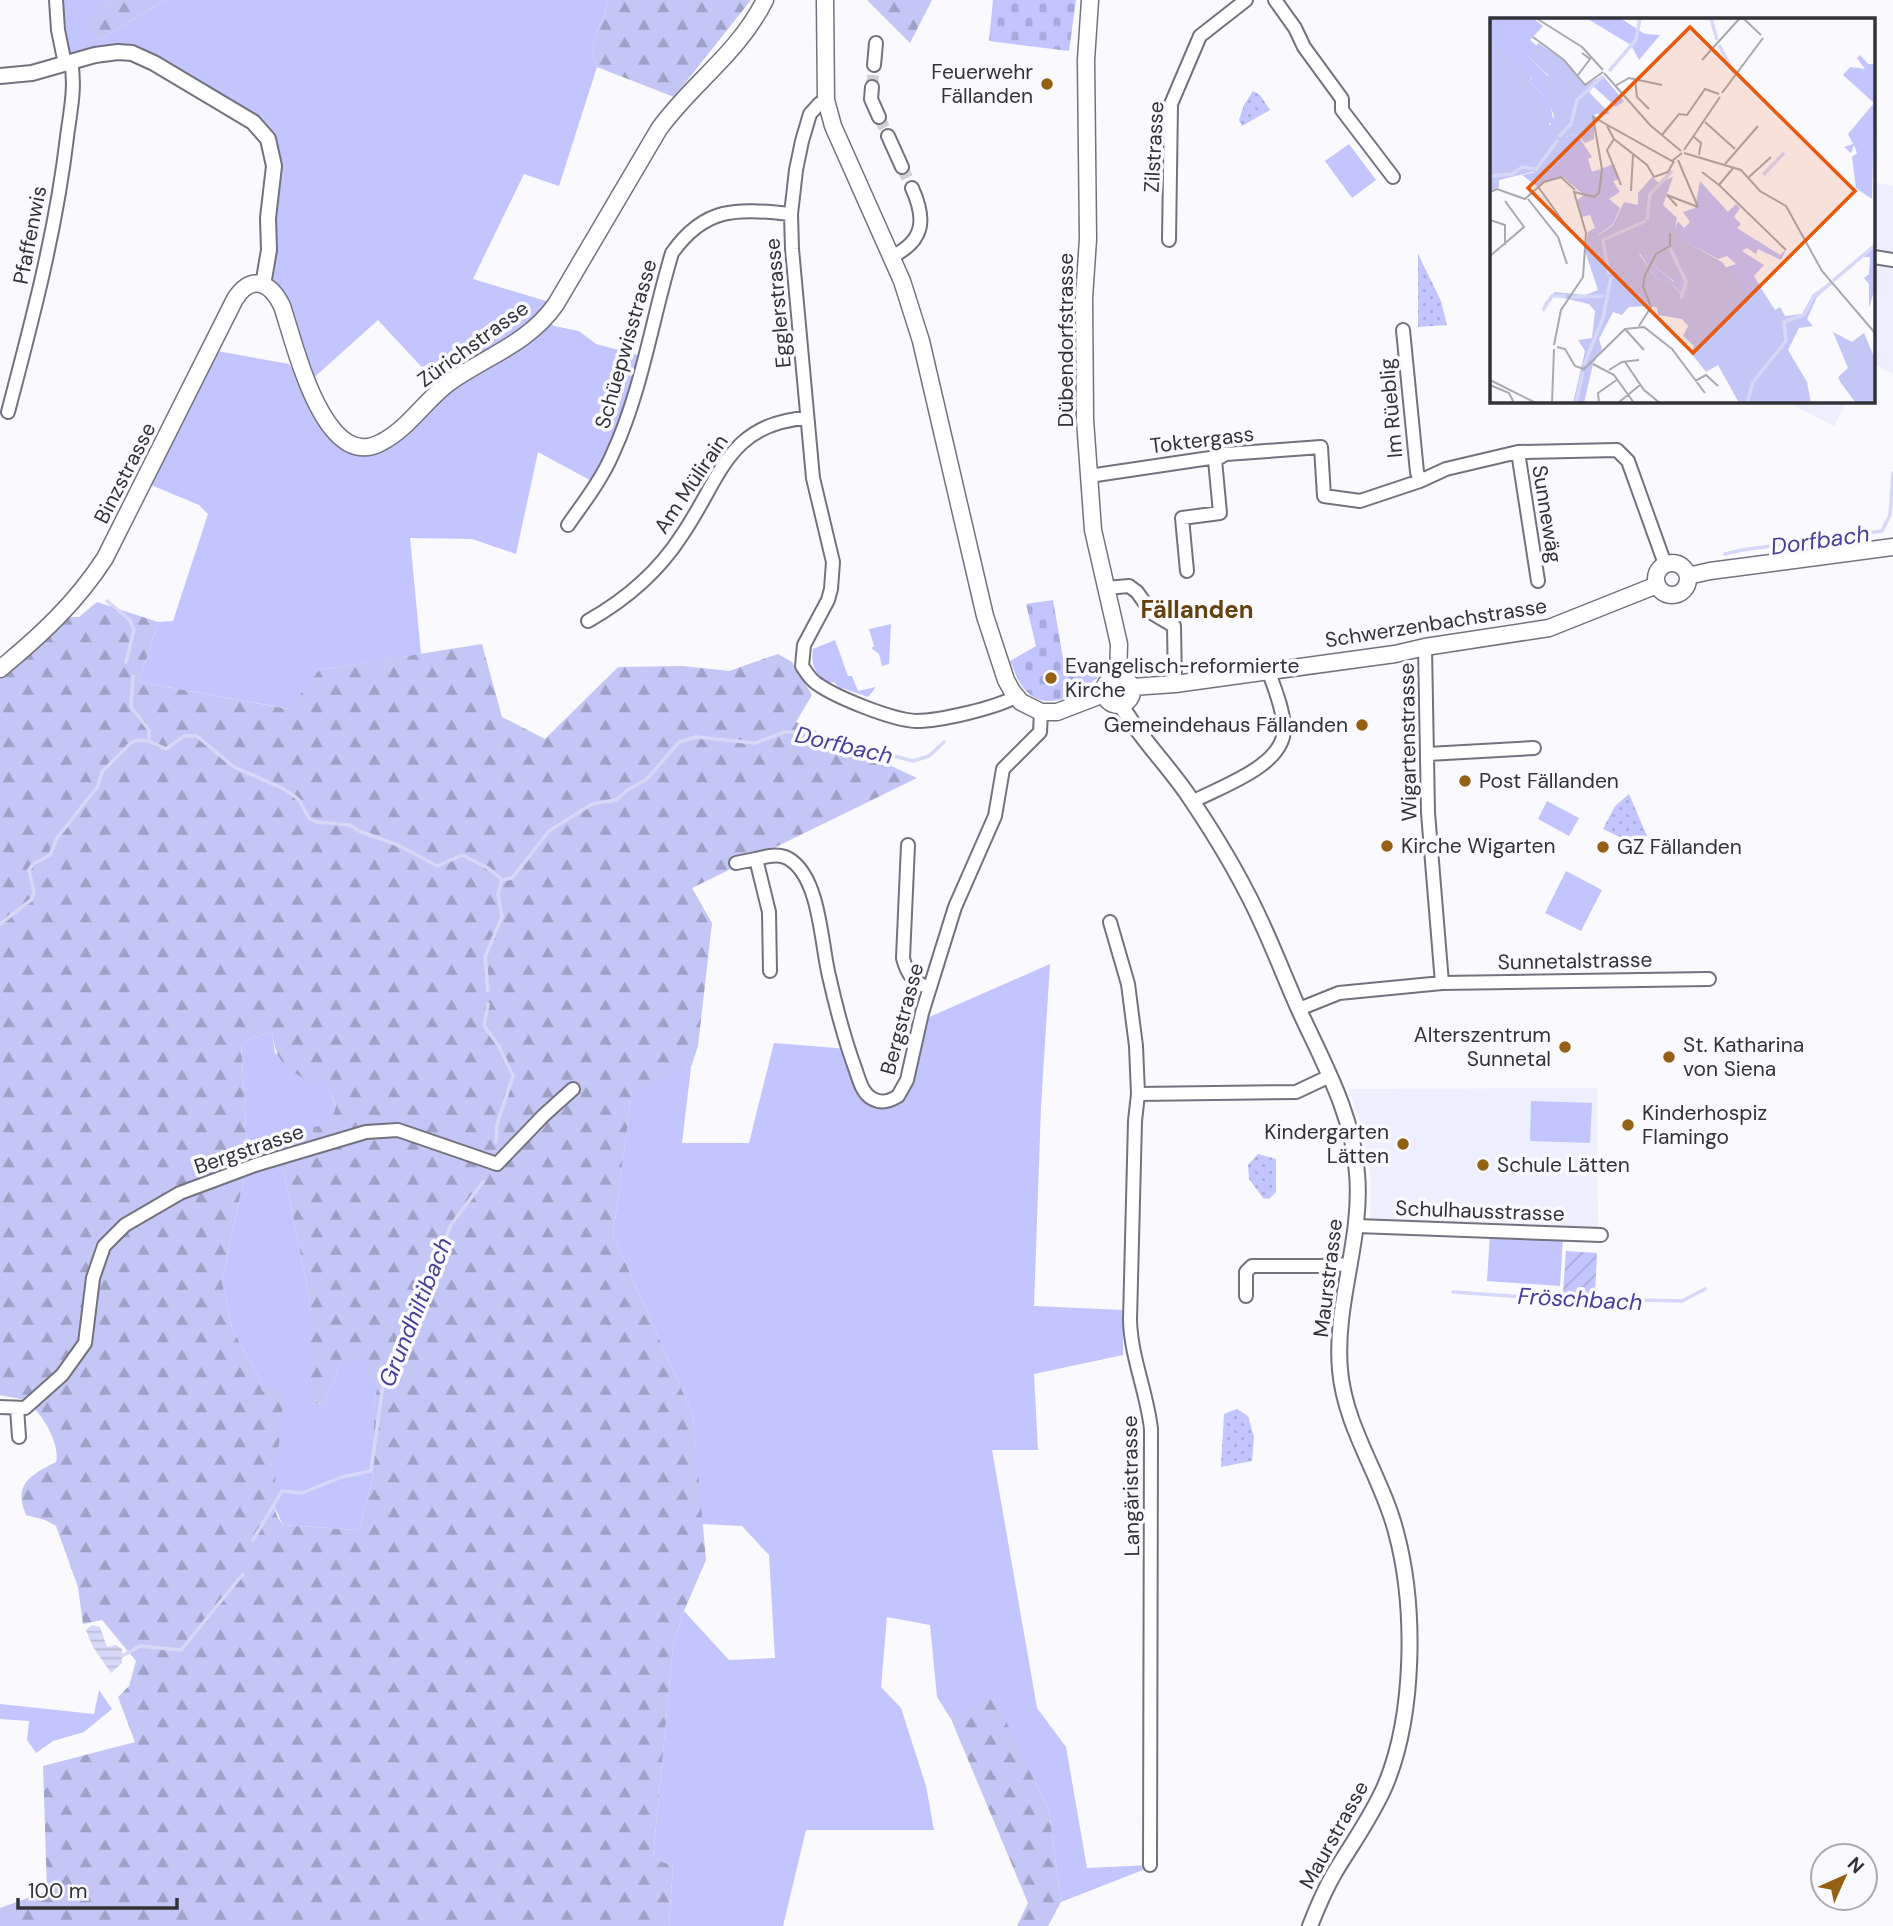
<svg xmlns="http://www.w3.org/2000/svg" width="1893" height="1926" font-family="'DM Sans',sans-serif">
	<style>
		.built { fill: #edeefe }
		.grass { fill: #c3c5ff }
		.forest { fill: url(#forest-firs); fill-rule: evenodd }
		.cemetery { fill: url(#cemetery-stones) }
		.park { fill: url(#park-dots) }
		.garden { fill: url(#garden-furrows) }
		.water { fill: url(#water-rules) }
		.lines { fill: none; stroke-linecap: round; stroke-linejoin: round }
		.stream { stroke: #d7d8f8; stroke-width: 3.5 }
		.minor-tunnel { stroke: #d1d1d6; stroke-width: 12; stroke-dasharray: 12 6; stroke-linecap: butt }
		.minor-casing { stroke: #72737e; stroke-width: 16 }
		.tertiary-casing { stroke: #72737e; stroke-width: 18 }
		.secondary-casing { stroke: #72737e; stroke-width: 19 }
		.minor { stroke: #fff; stroke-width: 12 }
		.tertiary { stroke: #fff; stroke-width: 14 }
		.secondary { stroke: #fff; stroke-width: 16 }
		.poi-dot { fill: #946114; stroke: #f9f9fe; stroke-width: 2.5 }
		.labels { text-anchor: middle; stroke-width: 7; stroke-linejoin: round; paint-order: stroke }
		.poi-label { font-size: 21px; fill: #323338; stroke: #f9f9fe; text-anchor: start }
		.street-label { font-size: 21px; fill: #323338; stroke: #f9f9fe }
		.water-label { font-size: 23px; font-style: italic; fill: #484098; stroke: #f9f9fe }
		.quarter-label { font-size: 24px; font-weight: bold; fill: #65410e; stroke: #f9f9fe }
		.inset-river { fill: none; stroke: #d7d8f8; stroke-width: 3.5 }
		.inset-road { fill: none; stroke: #a9aaaf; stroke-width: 2 }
		.view { fill: #e8590c; fill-opacity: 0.15; stroke: #e8590c; stroke-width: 3.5 }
		.inset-edge { fill: none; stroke: #323338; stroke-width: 3.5 }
	</style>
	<defs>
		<pattern id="forest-firs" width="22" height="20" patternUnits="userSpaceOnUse" patternTransform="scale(1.75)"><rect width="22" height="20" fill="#c4c6f5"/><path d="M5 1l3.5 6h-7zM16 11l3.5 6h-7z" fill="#a0a1c7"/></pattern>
		<pattern id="cemetery-stones" width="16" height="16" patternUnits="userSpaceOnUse" patternTransform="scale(1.75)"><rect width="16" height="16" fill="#c3c5ff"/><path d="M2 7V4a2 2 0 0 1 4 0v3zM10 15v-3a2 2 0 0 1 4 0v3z" fill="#a8aadb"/></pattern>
		<pattern id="park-dots" width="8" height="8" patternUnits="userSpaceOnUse" patternTransform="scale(1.75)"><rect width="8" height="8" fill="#c3c5ff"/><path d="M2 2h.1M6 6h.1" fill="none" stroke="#a8aadb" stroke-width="1.8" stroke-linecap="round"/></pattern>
		<pattern id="garden-furrows" width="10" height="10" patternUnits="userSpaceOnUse" patternTransform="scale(1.75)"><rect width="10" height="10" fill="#c3c5ff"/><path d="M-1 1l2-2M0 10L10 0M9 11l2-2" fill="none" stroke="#a8aadb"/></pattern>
		<pattern id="water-rules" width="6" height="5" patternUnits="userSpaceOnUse" patternTransform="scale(1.75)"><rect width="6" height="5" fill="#d7d8f8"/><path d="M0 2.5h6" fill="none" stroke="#b9bad5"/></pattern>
	</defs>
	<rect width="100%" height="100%" fill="#f9f9fe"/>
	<path class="built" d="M1874,182l19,4v188l-19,-10z
		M1785,401h62l-13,25z
		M1597,1088l1,144 -223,-9 -5,-5 1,-40 -4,-27 -6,-28 -13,-34z"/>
	<path class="grass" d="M56,0h54l-29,23 19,17 65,-40h443c-3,25 -23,41 -11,67l-38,119 -35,-12 -51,105 83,25 -11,15 9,7 25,5 17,13 49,13 -48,127 -59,-32 -22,102 -44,-15 -62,-1 11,116 -102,16 -29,39 -151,-27 19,-60 15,-1 35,-107 -9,-9 -55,-23 73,-131 72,13 37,58 42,26 73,-60 -63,-68 -69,62 -27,-76 -19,-21 7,-95 -2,-51 -136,-86 -67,11z
		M1349,144l27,36 -24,18 -27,-37z
		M891,624l-2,40 -7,2 -3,-12 -8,-6 3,-2 -5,-17z
		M835,640l13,36h4l6,15 18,-4 -8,10 -29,-10 -5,-5 -8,1c-12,-11 -15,-18 -13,-34z
		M1547,801l32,17 -10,18 -31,-17z
		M1566,871l36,19 -21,41 -36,-18z
		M1050,964l-9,142 -7,200 90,4 -1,45 -89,19 4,76h-46l45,258 29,39 21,121 63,-3 -2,3 -87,34 -12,-91 -55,-114 -43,22 -14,-22 -7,-72 -43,-8 -6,70 20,21 25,78 8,44h-128l-23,96h-114l4,-60 -20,-8 20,-212 11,-35 45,49 46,-2 -6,-103 -27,-29 -40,-2 -9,-109 -80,-180 19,-146 59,-22 -9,76h67l25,-100 74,6 14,38 21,15 19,-17 16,-63z
		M272,1033l3,20 51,28 10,26 -6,17 -23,30 -24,11 27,137v102l14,-1 16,-39 25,-13 13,32 -4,22v67l-15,58 -76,-5 -10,-21 -13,-124 -28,-52 -10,-46 22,-104 -6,-18 9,-15 -6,-101 18,-9z
		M1531,1101l61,2 -2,40 -60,-2z
		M1490,1234l73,4 -3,48 -73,-5z
		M99,1690l13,19 -28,23 -31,9 -17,12 -9,-13 2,-19 -29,-2v-15l94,10z"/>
	<path class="forest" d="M110,0h55l-65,40 -20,-17z
		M608,0h143l-77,97 -77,-30c-12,-26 8,-42 11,-67z
		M867,0h65l-22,43z
		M97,602l61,20 -19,60 150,27 30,-39 163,-26 20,73 43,22 73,-72 65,-1 46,5 49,-17 14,8 20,33 -16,27 121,56 -225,110 20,35 -14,123 -7,21 -59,23 -19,145 80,180 13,145 -22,51 -11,35 -20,212 20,8 -4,60h-669v-18l47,-17 -4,-125 92,-24 -17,-45 11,-11 7,-25 -34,-41 -19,4 -5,-37 -22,-61 -11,-6 -19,-5c-13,-30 4,-40 30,-53 5,-18 -16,-54 -33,-62 -7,-3 -16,-3 -23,-5v-726l60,-52h19zM272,1033c5,31 13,33 38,50l16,-1 10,24 -6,18 -16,3 -7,27 -24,11 27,137v102l14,-1 16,-39 13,2 11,-14 5,26 9,5 -4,22v67l-15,58 -76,-5 -6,-9 -4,-12 11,-112 -5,-5 -17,4 -2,-11 -28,-52 -10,-46 22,-104 -6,-18 9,-15 -6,-101 18,-9z
		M994,1696l55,115 12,91 -13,24h-31l11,-23 -77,-184z"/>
	<path class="cemetery" d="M993,0h83l-7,51 -80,-10z
		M1053,600l11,64 29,-5 4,19c-18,16 -50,36 -72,12 -7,-8 -11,-20 -15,-29l26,-15 -10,-42z"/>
	<path class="park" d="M1253,91l7,4 10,15 -28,16 -3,-6 5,-15z
		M1418,254l23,47 6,24 -29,2z
		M1629,794l18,42 -11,9 -33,-16 12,-23z
		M1258,1154l18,5v33l-7,7 -6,-1 -14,-19 -1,-14z
		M1237,1409l11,7 6,21 -2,24 -31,6 3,-53z"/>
	<path class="garden" d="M1566,1251l31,2 -2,41 -32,-1z"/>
	<path class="water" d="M92,1625l8,2 7,20 9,-2 6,4v14l-11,10 -18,-26 -7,-17z"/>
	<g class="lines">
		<path class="stream" d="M1725,554l17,-4 140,-19 8,-16 3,-42
			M107,601l23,19 4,10 -8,32
			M133,676l-2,31 18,23v11
			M502,880l10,-2 37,-47 43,-27 24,-4 10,-9 21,-12 32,-37 17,-5 59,6 30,-11h18l110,29 16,-5 15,-14
			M0,924l31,-24 3,-7 -5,-23 4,-6 17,-9 7,-17 41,-52 4,-14 29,-29 7,-3 11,1 17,8 18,-13h13l37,31 48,21 11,7 6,5 10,18 7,4 34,3 9,6 39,14 39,21 25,-11 26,13 14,12
			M488,991l-3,-34 17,-40 -4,-23 4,-14
			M488,1004l-4,22 15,20 14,30 -16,48 -1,18
			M1453,1292l72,5 76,1 21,5 17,-3 43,1 23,-12
			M253,1540l29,-49 20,2 40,-16 29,-6 13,-94 47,-102 20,-50 32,-43
			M122,1656l18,-10 41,4 62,-76"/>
		<path class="minor-tunnel" d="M872,87l2,-22
			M879,117l9,19
			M902,167l10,21"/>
		<defs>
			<path id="minor" d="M56,0l2,30 7,34
				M1275,0l20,28 9,19 38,52v11l51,67
				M874,65l2,-22
				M872,87l-1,12 8,18
				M826,100l-7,4 -9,10 -8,27 -6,29 -5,44 1,35 21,229 20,84 -2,27 -3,11 -24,45 -2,21c4,6 8,13 14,17 19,14 76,37 100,38 24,0 79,-13 99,-24
				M888,136l14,31
				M1169,240l2,-136 29,-68 46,-36
				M891,257c34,-16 35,-38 21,-69
				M1874,257l19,3
				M1403,330l14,142 3,9
				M8,412c24,-91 48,-181 59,-275 3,-24 9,-50 4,-75
				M1518,452l20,129
				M1089,476l121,-18 5,2 11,-6 95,-7 3,49 36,5 60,-20 26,-12 72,-17 99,-2 11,11 37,103
				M568,525c16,-23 34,-46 45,-72 29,-63 39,-134 59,-200 34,-48 66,-44 119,-39
				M1187,571l-5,-53 38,-5 -5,-53
				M1106,588l23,-2 8,6 15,21 22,13 1,58
				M588,621c37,-21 71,-50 94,-86 38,-55 45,-112 125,-117
				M1425,647l3,166 14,170
				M1428,754l106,-6
				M1192,802c27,-15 94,-36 92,-75 -1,-19 -10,-40 -16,-57
				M908,845l-5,113c4,16 10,24 26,30
				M736,863l20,-4
				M1110,922l18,62 8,62 2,48
				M770,971l-1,-59 -13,-53c12,-3 25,-7 36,2 28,21 29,82 37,115 7,31 15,62 26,92 4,11 7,26 18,31 9,5 17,2 25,-3l9,-16 15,-67 33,-106 40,-91 8,-47 37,-37 1,-20
				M1299,1009l40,-16 103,-10 267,-4
				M1357,1226l244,9
				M1246,1296v-24l6,-6h71l10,-3 16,3
				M0,1407l25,1 37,-33 23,-32 8,-65 11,-32 21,-21 55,-32 75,-28 111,-33 32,-2 99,34 47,-49 29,-26
				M17,1408l2,29
				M1150,1865l1,-436c-4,-37 -20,-71 -21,-109l5,-199 3,-27 158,-2 34,-16"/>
			<path id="tertiary" d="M0,76l32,-3 63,-18 23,-3 14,1 22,10 99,59 15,17 6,27 -6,52 1,32 -6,35
				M1121,705c18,32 46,59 67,90 21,31 41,63 58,96 21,39 36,81 54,121 24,52 53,103 57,161 6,67 -23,130 -17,197 5,58 42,107 56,162 20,74 19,183 -11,254 -13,30 -33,58 -50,86 -10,17 -18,36 -25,54"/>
			<path id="secondary" d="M825,0l1,100 7,26 69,155 19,60 64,275 21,64 6,11 9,11 20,10h16l47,-18
				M1090,0l-4,60 2,179 -4,59 1,122 8,110 26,114 -1,32
				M1656 579a16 16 0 1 1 32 0a16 16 0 1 1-32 0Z
				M1688,576l22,-5 183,-24
				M0,669c40,-33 76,-66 105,-111l130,-259c17,-26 36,-16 47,7 13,38 42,169 100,136 27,-14 44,-43 68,-60 37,-26 79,-39 106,-78l103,-175c34,-47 79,-75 106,-129
				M1104 691a14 14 0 1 1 28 0a14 14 0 1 1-28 0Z
				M1132,687l43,-3 220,-30 30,-7 124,-19 108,-43"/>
		</defs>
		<use href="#minor" class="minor-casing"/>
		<use href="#tertiary" class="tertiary-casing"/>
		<use href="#secondary" class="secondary-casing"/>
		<use href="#minor" class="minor"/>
		<use href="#tertiary" class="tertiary"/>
		<use href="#secondary" class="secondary"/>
	</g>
	<g class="poi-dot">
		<circle cx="1047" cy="84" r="7"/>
		<circle cx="1051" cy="678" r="7"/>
		<circle cx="1362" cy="725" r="7"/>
		<circle cx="1465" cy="781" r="7"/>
		<circle cx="1387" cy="846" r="7"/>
		<circle cx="1603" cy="847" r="7"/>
		<circle cx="1565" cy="1047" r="7"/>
		<circle cx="1669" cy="1057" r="7"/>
		<circle cx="1628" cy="1125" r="7"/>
		<circle cx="1403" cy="1144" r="7"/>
		<circle cx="1483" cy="1165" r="7"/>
	</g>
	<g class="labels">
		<g class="poi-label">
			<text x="1033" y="79" text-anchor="end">Feuerwehr<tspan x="1033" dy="24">Fällanden</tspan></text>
			<text x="1065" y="673">Evangelisch-reformierte<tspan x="1065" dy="24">Kirche</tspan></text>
			<text x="1348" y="732" text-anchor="end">Gemeindehaus Fällanden</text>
			<text x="1479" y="788">Post Fällanden</text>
			<text x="1401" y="853">Kirche Wigarten</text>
			<text x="1617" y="854">GZ Fällanden</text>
			<text x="1551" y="1042" text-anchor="end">Alterszentrum<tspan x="1551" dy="24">Sunnetal</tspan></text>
			<text x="1683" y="1052">St. Katharina<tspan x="1683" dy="24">von Siena</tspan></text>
			<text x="1642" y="1120">Kinderhospiz<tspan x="1642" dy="24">Flamingo</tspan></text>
			<text x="1389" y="1139" text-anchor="end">Kindergarten<tspan x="1389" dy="24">Lätten</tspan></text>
			<text x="1497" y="1172">Schule Lätten</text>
		</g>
		<g class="street-label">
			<text transform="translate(1154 147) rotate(-87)" y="7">Zilstrasse</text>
			<text transform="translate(30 235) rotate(-79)" y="7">Pfaffenwis</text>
			<text transform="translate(778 303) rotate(-95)" y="7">Egglerstrasse</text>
			<text transform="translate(1066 340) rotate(-90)" y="7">Dübendorfstrasse</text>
			<text transform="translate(473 344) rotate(-36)" y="7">Zürichstrasse</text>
			<text transform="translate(626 344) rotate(-74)" y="7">Schüepwisstrasse</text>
			<text transform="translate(1391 408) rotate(-95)" y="7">Im Rüeblig</text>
			<text transform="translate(1202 440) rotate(-7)" y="7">Toktergass</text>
			<text transform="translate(125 473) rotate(-63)" y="7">Binzstrasse</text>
			<text transform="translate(691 484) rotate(-56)" y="7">Am Mülirain</text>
			<text transform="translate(1547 514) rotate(81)" y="7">Sunnewäg</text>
			<text transform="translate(1436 623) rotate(-9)" y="7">Schwerzenbachstrasse</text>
			<text transform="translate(1408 742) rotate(-91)" y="7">Wigartenstrasse</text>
			<text transform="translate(1575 961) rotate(-1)" y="7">Sunnetalstrasse</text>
			<text transform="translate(902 1019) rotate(-75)" y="7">Bergstrasse</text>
			<text transform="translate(249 1149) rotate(-19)" y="7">Bergstrasse</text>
			<text transform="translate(1480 1211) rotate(2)" y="7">Schulhausstrasse</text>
			<text transform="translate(1328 1278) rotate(-83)" y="7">Maurstrasse</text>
			<text transform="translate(1131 1486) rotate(-91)" y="7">Langäristrasse</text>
			<text transform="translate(1334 1835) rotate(-61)" y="7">Maurstrasse</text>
		</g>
		<g class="water-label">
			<text transform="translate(1820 540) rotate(-8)" y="8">Dorfbach</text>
			<text transform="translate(844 745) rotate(13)" y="8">Dorfbach</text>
			<text transform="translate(1580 1299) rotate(3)" y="8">Fröschbach</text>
			<text transform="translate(415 1312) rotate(-68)" y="8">Grundhiltibach</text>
		</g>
		<g class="quarter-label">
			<text x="1197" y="618">Fällanden</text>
		</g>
	</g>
	<g transform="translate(1490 18)">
		<rect width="385" height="385" fill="#f9f9fe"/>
		<path d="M0,0h43l10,8 -13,14 7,6 -8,11 20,20 -3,2 8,46 -7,-3 -7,-30 -11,-11 3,-4 -42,-36zM87,116l15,23 -4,2 4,13 22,-8 6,15 -7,2 7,11 -11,7 11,9 -7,16 -15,11 -8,-20 -8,2 -5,-17 7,-5 -20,-17 -19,3 -6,7 -17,-13 21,-4 22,-24v-10zM210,163l28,31 8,-8 4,4 -6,9 7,7 -4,4 43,27 6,-5 -5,10 -23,-11 -2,5 -9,-6 -5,3 22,14 -10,11 10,17 -6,4v9l-34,-38 12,-4 -9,-8 -9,3 -32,-17 -11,-14 3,-7 6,7 6,-6 -7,-10 12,-4zM385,226v44l-6,20v-24l-5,-6 5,-4 1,-17h-8l-32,24zM150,236h11l1,10 22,18 1,-9 4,1 11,15 -7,6 -12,-12 -14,-4z" fill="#c3c5ff"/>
		<path d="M0,23l42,35 -3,5 11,11 10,34 4,-10 -14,-37 9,-3 -20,-19 9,-14 26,17 21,25 19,-10 -15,17 21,22h-15l-1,25 -9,4 -8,-9 -12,3v10l-22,24 -3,12 -2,-10 -6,-1 -33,8v7l-9,4zM162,159l6,5 15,-5 -10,28 14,13 -2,10 11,14 36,20 35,43 1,-8 6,-4 11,17 5,-3 5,9 17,-2 11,-20 19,-10 -15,13 -10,22 6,7 -14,2 -11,22 19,32 4,21h-72l-21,-38 -12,7 -15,-19 3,-7 -11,-10 5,-10 -6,-7 -24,-4 -1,-7 -7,-2 -21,1 -7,8 -9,-3 -14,27 3,10 -9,15 -9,39h-11l12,-52 -7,-11 14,-2 3,-27 -6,-7 -35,-8 -11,16 2,-10 10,-10 30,3 13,-5 -13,-39 3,-19 7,-4 4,7 14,-10 11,-23 14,3v-12zM149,236h12l1,10 23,18v-8l4,1 10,14 -8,5 -10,-11 -14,-4zM343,314l19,10 12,-9 11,26v44h-19l-15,-20 -3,-6 10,-9z" fill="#c4c6f5" fill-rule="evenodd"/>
		<path d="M370,37l8,9h7l-3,135 -16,-11 -4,-31 5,-4 -3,-8 -3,8 -7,-6 9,-3 -5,-10 26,-31 -31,-28 7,-8 15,2 -8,-11z" fill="#c3c5ff"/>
		<path d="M113,58l21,25 -8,6 -23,-21z" fill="#c3c5ff"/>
		<path d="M96,0h34l25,16 15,1 -21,25 -8,-15z" fill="#c3c5ff"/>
		<path class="inset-river" d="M221,0l6,22M229,27l15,28M119,53l27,-31 4,-22M69,119l12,-13 6,-24 26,-24M273,157l21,-22M0,158l23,-2 9,-7 14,2 22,-29M157,202l3,-26 22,-23M180,230l16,34 -5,17M119,256l-6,-34 43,-19M343,263l42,-36M81,279l33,-1M53,292l9,-14h14M94,347l19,-47 8,-41M86,385l7,-31M257,385l6,-21 33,-41 -2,-19 20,-7 10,-19 17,-13"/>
		<path class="inset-road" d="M46,0l46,29 21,23M253,0l18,17M43,19l31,23 21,25 18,-13M212,42l38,-42M114,55l46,52 31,26M88,57l12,-16 -8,-6M145,61l2,18 12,12M125,68l14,-8 33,7M232,75l41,-55M215,104l30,27M117,108l7,13 33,26 7,12 14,-5 6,-11M172,117l17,-21 8,1 18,-26 14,5M204,119l7,6 -2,12M124,121l-7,11 14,35M194,132l36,-53M194,135l57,17 19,21 26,15 36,65 53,62M188,142l20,47M235,146l33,-38M244,149l-15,18 67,65M212,154l17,13M259,159l22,-20M49,170l25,35M141,173l2,-36M0,174l7,-3 28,10 19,-17 17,-5 14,13M38,181l30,38 9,27M187,188l-10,-11 31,12M0,202l15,5v20M0,238l34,-29 -19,-26M149,308l12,-19 -8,-21 2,-11 11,-21 14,-8v-13M135,311l19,21M64,327l7,-35 22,-33 3,-44 -12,-41 20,5 5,-4 3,-24 -9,-52 79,44 10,-8M67,329l8,2 10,17 9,3 41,-40 19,-2 28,22 33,44M135,344l19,28 16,13M103,346l21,11 20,28M119,352l13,-8 17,-2M0,362l46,23M205,363l11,-6 12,11M0,367l19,8 5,10M62,385l2,-54M109,385l-1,-10 20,-14M128,385l22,-18"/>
		<path class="view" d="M200,9l165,164 -162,162 -165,-165z"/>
		<rect width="385" height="385" class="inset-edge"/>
	</g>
	<g transform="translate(1844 1877) rotate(45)"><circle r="33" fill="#f9f9fe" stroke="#a9aaaf" stroke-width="2"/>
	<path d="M0-5L12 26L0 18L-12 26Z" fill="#946114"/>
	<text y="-10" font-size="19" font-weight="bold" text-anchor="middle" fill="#323338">N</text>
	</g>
	<path d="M18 1898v10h159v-10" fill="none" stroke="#323338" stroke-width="3.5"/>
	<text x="28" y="1898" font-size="21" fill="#323338" stroke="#f9f9fe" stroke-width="5" paint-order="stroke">100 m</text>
</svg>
